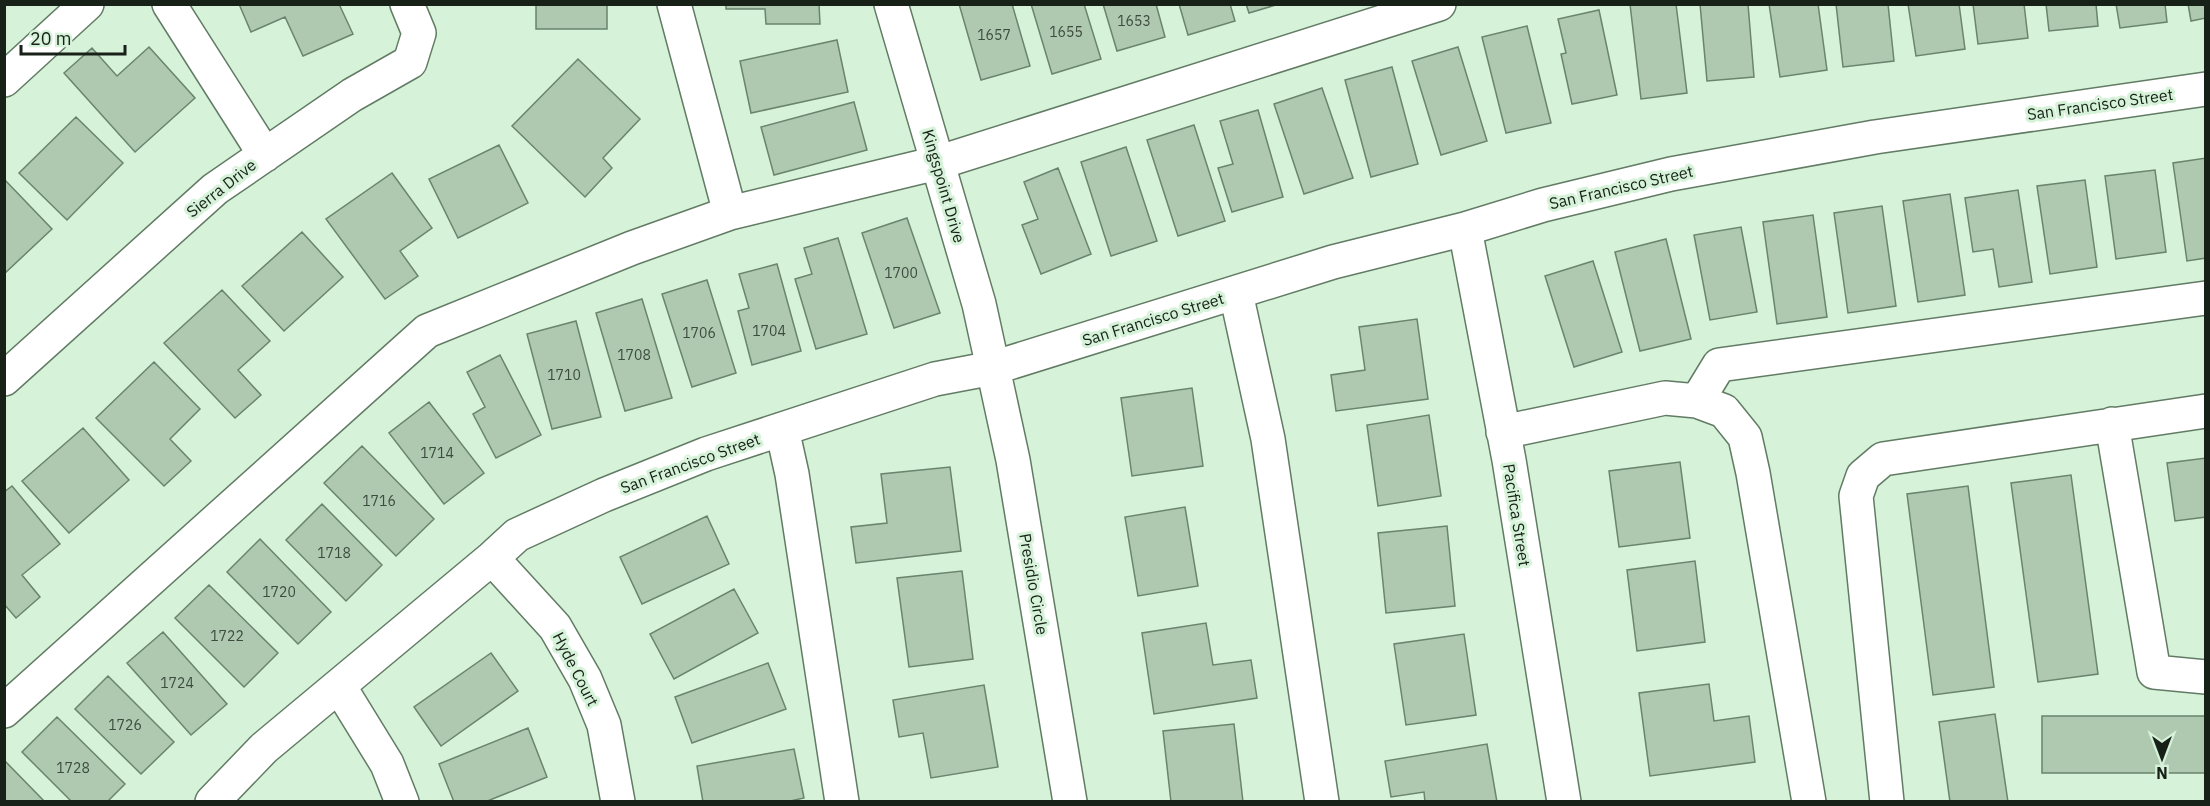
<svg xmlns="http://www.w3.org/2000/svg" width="2210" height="806" font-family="'IBM Plex Sans',sans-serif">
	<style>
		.building { fill: #aec9b0; stroke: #6a846d; stroke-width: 1.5 }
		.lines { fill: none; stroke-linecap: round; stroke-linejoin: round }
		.minor-casing { stroke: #627b64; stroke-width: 36 }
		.minor { stroke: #fff; stroke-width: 33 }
		.labels { text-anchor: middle; stroke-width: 6; stroke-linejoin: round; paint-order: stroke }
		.number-label { font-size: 14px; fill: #3d4b3e }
		.street-label { font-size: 16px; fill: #172118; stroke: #d6f3d9 }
	</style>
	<rect width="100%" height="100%" fill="#d6f3d9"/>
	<path class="building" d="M239,4h100l14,30 -50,22 -18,-39 -34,15z
		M536,4h71v25h-71z
		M726,4h93l1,20h-54l-1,-15h-39z
		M959,4h53l18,62 -49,14z
		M1031,4h53l17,55 -49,15z
		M1103,4h53l9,33 -48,14z
		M1179,4h51l5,17 -47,14z
		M1246,4h33l-30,9z
		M1630,4h46l11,89 -46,6z
		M1700,4h48l6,73 -47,4z
		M1769,4h49l9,66 -47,7z
		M1836,4h52l6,57 -51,6z
		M1908,4h51l6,45 -49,7z
		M1973,4h51l4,34 -50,6z
		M2046,4h50l2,22 -49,5z
		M2116,4h49l2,18 -47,6z
		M2188,4h18v14l-15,3z
		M1599,10l18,85 -45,9 -11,-50 5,-1 -8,-34z
		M1527,26l24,97 -45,10 -24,-96z
		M837,40l11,52 -97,21 -11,-52z
		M149,47l46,51 -60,54 -71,-79 28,-25 25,28z
		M1458,47l29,94 -46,14 -29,-94z
		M578,59l62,60 -37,39 9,10 -27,29 -73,-71z
		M1392,67l26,97 -47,13 -26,-97z
		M1322,88l31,90 -49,16 -30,-90z
		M854,102l13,48 -93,25 -13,-48z
		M1258,110l25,87 -51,15 -14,-44 15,-4 -13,-43z
		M76,117l47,46 -56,57 -48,-47z
		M1194,125l31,96 -47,15 -31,-96z
		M499,145l29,58 -70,35 -29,-59z
		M1126,147l31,94 -46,15 -30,-94z
		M2206,158v100l-19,3 -14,-98z
		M1058,168l33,86 -50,20 -19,-49 16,-6 -14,-37z
		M2155,170l11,82 -50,7 -11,-83z
		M392,173l40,55 -32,23 18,25 -33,23 -59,-80z
		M4,179l48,50 -48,45z
		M2085,180l12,87 -47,7 -13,-88z
		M2018,190l14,92 -33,5 -6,-38 -20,3 -8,-54z
		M1950,194l15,101 -47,7 -15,-101z
		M1882,206l14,100 -48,7 -14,-100z
		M1813,215l14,102 -50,7 -14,-102z
		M907,218l33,95 -46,15 -32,-95z
		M1741,227l16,85 -47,8 -16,-85z
		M302,232l41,45 -59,54 -42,-45z
		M838,238l29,96 -51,15 -21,-70 17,-5 -8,-26z
		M1666,239l25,100 -51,12 -25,-99z
		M1593,261l29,91 -48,15 -29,-91z
		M777,264l24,87 -49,14 -14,-54 11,-3 -10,-34z
		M707,280l29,93 -44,14 -30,-93z
		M222,290l48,51 -32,29 23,25 -26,23 -71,-75z
		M642,299l30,99 -47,13 -29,-98z
		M1417,319l11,80 -92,12 -5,-36 34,-5 -6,-43z
		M576,321l25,96 -49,12 -25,-95z
		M500,355l41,80 -45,23 -23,-44 12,-7 -18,-35z
		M154,362l46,47 -30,30 21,22 -27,25 -68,-68z
		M1192,388l11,78 -71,10 -11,-78z
		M429,402l55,71 -40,31 -55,-71z
		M1429,415l12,81 -63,10 -11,-81z
		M83,428l46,52 -60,53 -47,-52z
		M362,446l72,73 -38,37 -72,-73z
		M2206,458v59l-31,4 -8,-58z
		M1680,462l10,76 -71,9 -10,-76z
		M950,467l11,84 -105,12 -5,-36 36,-4 -6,-49z
		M2071,475l27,199 -60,8 -27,-199z
		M12,486l48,58 -38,31 18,22 -24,21 -12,-14v-112z
		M1968,486l26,201 -61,8 -26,-201z
		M322,504l60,61 -36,36 -60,-61z
		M1185,507l13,79 -60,10 -13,-79z
		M707,516l22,48 -87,40 -22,-47z
		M1447,526l8,80 -69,7 -8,-80z
		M260,539l71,73 -33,32 -71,-72z
		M1695,561l10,81 -68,9 -10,-81z
		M962,571l11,88 -64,8 -12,-89z
		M209,585l69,68 -34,34 -69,-69z
		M734,589l24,44 -84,46 -24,-45z
		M1206,623l7,42 38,-5 6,38 -103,16 -12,-81z
		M163,632l64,72 -36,31 -64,-72z
		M1464,634l12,81 -70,10 -12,-81z
		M491,653l27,38 -77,55 -27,-39z
		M768,663l18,46 -94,34 -17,-46z
		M108,676l66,66 -33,32 -66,-65z
		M1709,684l5,37 35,-5 6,46 -105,14 -11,-83z
		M984,685l14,82 -67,11 -8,-45 -24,4 -6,-37z
		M1995,714l13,88h-58l-11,-80z
		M2042,716h164v57h-164z
		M57,717l68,67 -18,18h-35l-50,-50z
		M1234,724l9,78h-72l-8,-71z
		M528,728l19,49 -62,25h-31l-15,-38z
		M1487,744l10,58h-72l-1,-10 -33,5 -6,-36z
		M794,749l10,49 -18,4h-83l-6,-36z
		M5,761l40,41h-41z"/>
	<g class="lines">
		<defs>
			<path id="minor" d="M169,4l96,151
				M674,4l56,209 207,-50 502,-159
				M891,4l88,300 14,64 20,92 57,342
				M4,80l83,-76
				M1465,229l44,231 55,342
				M1236,293l32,146 54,363
				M4,379l211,-190 137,-94 58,-33 9,-29 -12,-29
				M1697,401l22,-36 487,-67
				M2112,424l42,248 52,5
				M782,429l10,45 50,328
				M1503,432l162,-34 32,3 27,10 21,26 8,36 56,329
				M492,558l63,69 30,52 19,46 14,77
				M339,686l48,78 15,38
				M4,711l423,-380 205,-83 98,-35
				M212,802l52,-54 228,-190 25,-23 87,-40 102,-41 229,-75 58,-11 340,-106 132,-33 78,-24 128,-31 204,-37 331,-48
				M1887,802l-31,-306 7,-20 20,-17 323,-48"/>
		</defs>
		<use href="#minor" class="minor-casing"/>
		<use href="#minor" class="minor"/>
	</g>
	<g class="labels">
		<g class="number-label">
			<text x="1134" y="26">1653</text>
			<text x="1066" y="37">1655</text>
			<text x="994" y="40">1657</text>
			<text x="901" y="278">1700</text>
			<text x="769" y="336">1704</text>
			<text x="699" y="338">1706</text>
			<text x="634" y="360">1708</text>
			<text x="564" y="380">1710</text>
			<text x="437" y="458">1714</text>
			<text x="379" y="506">1716</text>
			<text x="334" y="558">1718</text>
			<text x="279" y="597">1720</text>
			<text x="227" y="641">1722</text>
			<text x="177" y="688">1724</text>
			<text x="125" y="730">1726</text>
			<text x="73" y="773">1728</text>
		</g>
		<g class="street-label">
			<text transform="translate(2100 104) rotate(-8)" y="6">San Francisco Street</text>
			<text transform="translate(944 186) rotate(74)" y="6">Kingspoint Drive</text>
			<text transform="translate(1621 187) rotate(-13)" y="6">San Francisco Street</text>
			<text transform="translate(221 188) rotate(-38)" y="6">Sierra Drive</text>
			<text transform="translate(1153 319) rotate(-17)" y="6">San Francisco Street</text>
			<text transform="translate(690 463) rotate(-20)" y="6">San Francisco Street</text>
			<text transform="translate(1517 515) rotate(81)" y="6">Pacifica Street</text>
			<text transform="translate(1034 584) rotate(80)" y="6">Presidio Circle</text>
			<text transform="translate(576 669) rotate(63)" y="6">Hyde Court</text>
		</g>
	</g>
	<rect width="2210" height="806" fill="none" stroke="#172118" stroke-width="12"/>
	<g transform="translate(2162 758) rotate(180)" stroke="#d6f3d9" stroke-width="4.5" paint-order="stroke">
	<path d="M0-4.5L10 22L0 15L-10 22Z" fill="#172118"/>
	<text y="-9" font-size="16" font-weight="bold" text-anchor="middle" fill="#172118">N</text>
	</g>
	<path d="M21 45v9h104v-9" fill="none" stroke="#172118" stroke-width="3"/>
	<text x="30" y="45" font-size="18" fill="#172118" stroke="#d6f3d9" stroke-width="4.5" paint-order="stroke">20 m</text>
</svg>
